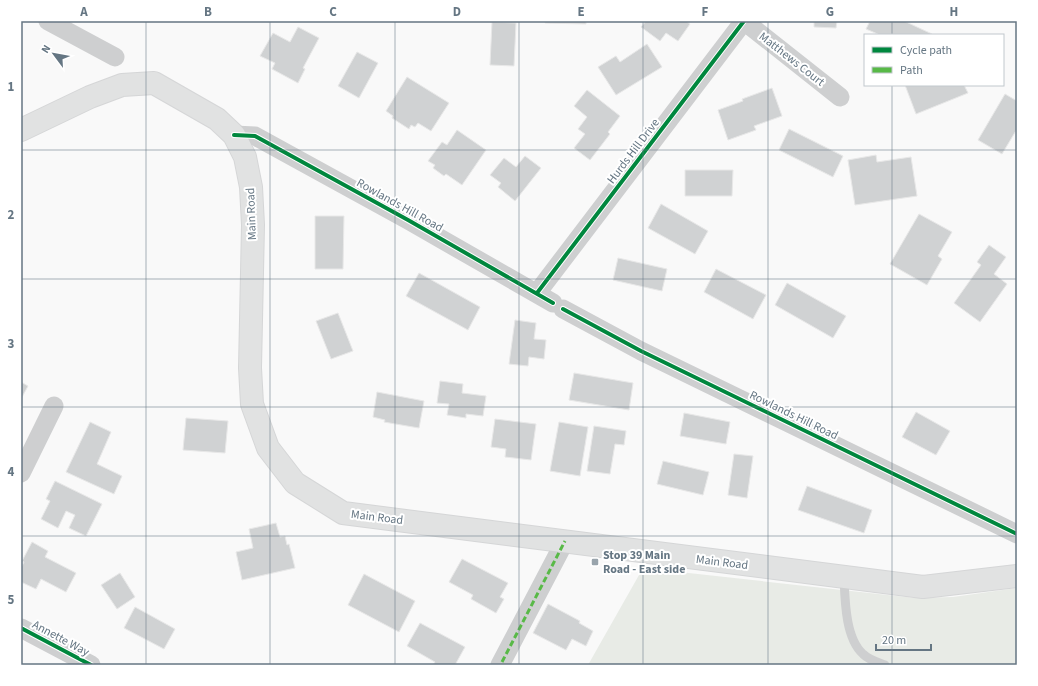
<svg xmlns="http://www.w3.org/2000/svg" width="1038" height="686" font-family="'Source Sans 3',sans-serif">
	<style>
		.green { fill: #e8ebe6 }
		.building { fill: #d0d2d3; stroke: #e8e8e8 }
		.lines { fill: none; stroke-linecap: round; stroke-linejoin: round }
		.secondary-casing { stroke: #d5d6d7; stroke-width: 24 }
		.lane { stroke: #cecfd0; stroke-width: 9 }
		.street { stroke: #cecfd0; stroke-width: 19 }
		.secondary { stroke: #e1e2e2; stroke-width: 22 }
		.quiet { stroke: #58b947; stroke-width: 3; stroke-dasharray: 6 3; stroke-linecap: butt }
		.cycleway-casing { stroke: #fff; stroke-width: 6 }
		.cycleway { stroke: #00873e; stroke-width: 4 }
		.grid { fill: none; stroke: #657683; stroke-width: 1; stroke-opacity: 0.55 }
		.poi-dot { fill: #99a4ac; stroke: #fff; stroke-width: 1.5 }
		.labels { text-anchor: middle; stroke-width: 4; stroke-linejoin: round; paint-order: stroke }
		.street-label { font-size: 12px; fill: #657683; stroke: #fff }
		.poi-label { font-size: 12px; font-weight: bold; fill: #657683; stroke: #fff; text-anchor: start }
		.neatline { fill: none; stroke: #657683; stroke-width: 1.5 }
		.grid-label { font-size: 13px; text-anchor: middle; font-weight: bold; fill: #657683 }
	</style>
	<rect width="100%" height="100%" fill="#f9f9f9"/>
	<path class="green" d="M643,568l272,30 38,-1 64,-9v77h-429z"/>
	<path class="building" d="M545,21h41v3l-41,-1z
		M646,21h40l4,3 -12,17 -12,-8 -6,8 -19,-14z
		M814,21h23l-1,7 -22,-1z
		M870,21h34l28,13v1h-52l-14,-6z
		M492,22l24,1 -2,43 -24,-1z
		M298,27l21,11 -16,30 2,1 -7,14 -26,-14 3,-6 -15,-7 13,-23 17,9z
		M647,44l15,23 -46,28 -18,-28 18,-11 4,6z
		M357,52l21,11 -19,35 -21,-12z
		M407,77l42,26 -18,28 -13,-8 -3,4 -4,-2 -2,4 -17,-11 1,-2 -7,-5z
		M905,85h59l4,8 -52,21z
		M772,88l10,28 -28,10 2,4 -28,10 -10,-30 25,-9 -1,-2z
		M587,90l33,26 -12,16 2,2 -20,26 -16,-12 11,-14 -7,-5 9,-12 -13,-11z
		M1005,94l12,7v28l-15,25 -24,-14z
		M789,129l54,27 -10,21 -54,-27z
		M457,130l29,20 -24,35 -16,-11 -2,2 -11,-8 2,-3 -7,-4 14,-19 5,3z
		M876,155l1,7 34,-5 6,39 -62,9 -7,-45z
		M525,156l16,12 -26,33 -17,-14 3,-4 -11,-8 14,-17 12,9z
		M685,170h48l-1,26h-47z
		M661,204l47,27 -13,23 -47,-26z
		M919,214l33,18 -14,24 4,3 -15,26 -37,-21z
		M315,216h29l-1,53h-28z
		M989,245l17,12 -12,17 13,10 -27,38 -26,-19 27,-38 -4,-3z
		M618,258l49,11 -5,22 -49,-11z
		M716,269l50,26 -13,24 -49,-27z
		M419,273l61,34 -12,23 -62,-34z
		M787,283l59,33 -13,22 -58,-33z
		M338,313l15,38 -22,8 -15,-38z
		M515,320l21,3 -2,16 12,1 -2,19 -15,-2 -1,9 -19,-2z
		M574,373l59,10 -4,27 -60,-10z
		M440,381l23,3 -1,9 24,3 -3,20 -17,-2v4l-19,-3 2,-11 -12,-1z
		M21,382l7,4 -7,13z
		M377,392l47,9 -5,27 -35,-6 1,-2 -12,-3z
		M916,412l34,19 -14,24 -34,-18z
		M684,413l46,9 -4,22 -46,-8z
		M186,418l42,3 -3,32 -42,-3z
		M495,419l41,5 -5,36 -26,-3 1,-8 -15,-2z
		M90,422l21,10 -14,32 25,12 -8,18 -48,-22z
		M559,422l29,5 -8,49 -30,-5z
		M594,426l32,5 -2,14 -9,-1 -5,30 -23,-3z
		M734,454l19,2 -6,42 -19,-3z
		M663,461l46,11 -6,23 -46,-11z
		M55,481l47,23 -16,32 -17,-8 6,-13 -9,-4 -8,17 -17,-9 9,-18 -4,-2z
		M807,486l65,24 -8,23 -66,-23z
		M276,523l4,14 5,-1 2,9 2,-1 6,24 -53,12 -6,-28 17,-4 -4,-19z
		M32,542l16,9 -3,6 31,16 -10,19 -25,-13 -5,10 -15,-7v-14l3,-6 -2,-1z
		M462,559l46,24 -8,14 4,2 -8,14 -25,-14 2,-4 -24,-13z
		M120,573l15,24 -18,12 -16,-24z
		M364,574l51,27 -16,31 -51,-27z
		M548,604l32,17 -1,2 14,8 -7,15 -14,-7 -6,11 -33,-17z
		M135,607l40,22 -11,20 -40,-21z
		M420,623l45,24 -10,18h-22l2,-3 -28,-16z"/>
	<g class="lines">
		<defs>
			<path id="secondary" d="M21,130l69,-33 32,-12 32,-2 63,36 17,16 11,22 6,30 2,38 -3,143 2,36 16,44 27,35 48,30 580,74 94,-11"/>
		</defs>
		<use href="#secondary" class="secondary-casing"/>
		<path class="lane" d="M844,577c1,22 1,61 19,77 6,6 14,8 22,11"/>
		<path class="street" d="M48,21l67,36
			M744,21l96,76
			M234,135l21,1 153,84 145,83
			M537,293l207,-272
			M563,309l78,42 376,183
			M21,473l33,-67
			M21,628l70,37
			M500,665l65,-124"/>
		<use href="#secondary" class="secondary"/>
		<path class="quiet" d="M502,662l63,-121"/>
		<defs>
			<path id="cycleway" d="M234,135l21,1 153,84 145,83
				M537,293l207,-272
				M563,309l78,42 376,183
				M21,628l70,37"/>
		</defs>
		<use href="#cycleway" class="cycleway-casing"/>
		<use href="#cycleway" class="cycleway"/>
	</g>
	<path class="grid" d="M146,21v644M270,21v644M395,21v644M519,21v644M643,21v644M768,21v644M892,21v14M892,85v580M21,150h996M21,279h996M21,407h996M21,536h996"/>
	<rect class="poi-dot" x="591" y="558" width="8" height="8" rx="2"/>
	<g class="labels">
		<g class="street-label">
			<text transform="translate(792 59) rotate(38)" y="4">Matthews Court</text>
			<text transform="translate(633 151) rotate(-53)" y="4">Hurds Hill Drive</text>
			<text transform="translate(400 205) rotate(29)" y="4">Rowlands Hill Road</text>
			<text transform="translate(251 214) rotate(-92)" y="4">Main Road</text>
			<text transform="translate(794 415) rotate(26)" y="4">Rowlands Hill Road</text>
			<text transform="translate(377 517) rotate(7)" y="4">Main Road</text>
			<text transform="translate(722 562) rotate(7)" y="4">Main Road</text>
			<text transform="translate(61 638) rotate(28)" y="4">Annette Way</text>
		</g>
		<g class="poi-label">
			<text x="603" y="559">Stop 39 Main<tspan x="603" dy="14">Road - East side</tspan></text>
		</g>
	</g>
	<rect width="1038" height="686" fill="none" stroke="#ffffff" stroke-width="44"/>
	<rect x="864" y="34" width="140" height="52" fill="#ffffff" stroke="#c1c8cd"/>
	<rect x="872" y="47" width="20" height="6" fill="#00873e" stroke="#c1c8cd"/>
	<text x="900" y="54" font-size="12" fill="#657683">Cycle path</text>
	<rect x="872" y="67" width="20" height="6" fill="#58b947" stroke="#c1c8cd"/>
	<text x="900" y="74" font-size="12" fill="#657683">Path</text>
	<g transform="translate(54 54) rotate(302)" stroke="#ffffff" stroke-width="3" paint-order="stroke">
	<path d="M0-3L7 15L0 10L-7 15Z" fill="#657683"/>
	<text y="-6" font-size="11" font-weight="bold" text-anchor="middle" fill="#657683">N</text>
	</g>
	<path d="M876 644v6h55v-6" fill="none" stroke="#657683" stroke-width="2"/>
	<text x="882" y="644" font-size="12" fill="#657683" stroke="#ffffff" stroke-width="3" paint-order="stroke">20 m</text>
	<rect x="22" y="22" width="994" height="642" class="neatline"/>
	<g class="grid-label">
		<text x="84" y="16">A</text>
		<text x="208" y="16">B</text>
		<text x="333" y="16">C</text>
		<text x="457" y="16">D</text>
		<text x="581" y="16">E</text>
		<text x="705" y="16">F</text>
		<text x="830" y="16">G</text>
		<text x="954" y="16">H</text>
		<text x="11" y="91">1</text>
		<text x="11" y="219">2</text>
		<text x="11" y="348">3</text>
		<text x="11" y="476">4</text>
		<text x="11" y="604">5</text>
	</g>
</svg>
